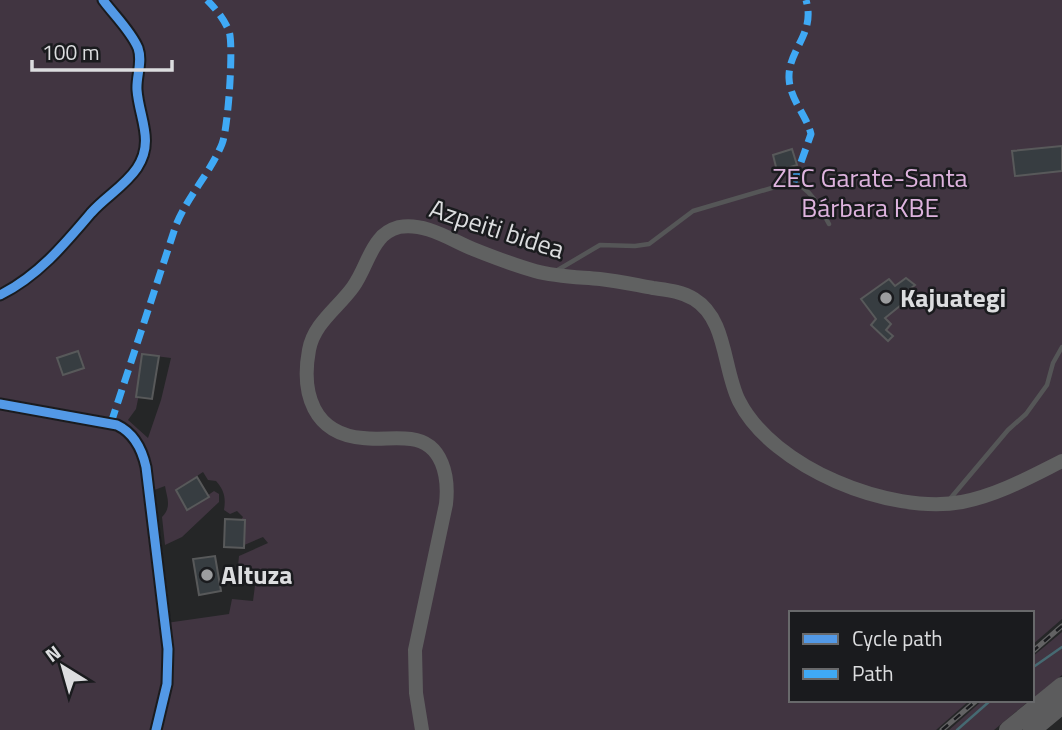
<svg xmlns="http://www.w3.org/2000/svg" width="1062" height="730" font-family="'Titillium Web',sans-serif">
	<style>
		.green { fill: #413541; fill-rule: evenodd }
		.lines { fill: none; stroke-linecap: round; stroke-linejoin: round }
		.stream { stroke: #466a72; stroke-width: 2.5 }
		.building { fill: #373d41; stroke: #58595a; stroke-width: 2 }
		.service { stroke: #555657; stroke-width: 4.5 }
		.tertiary { stroke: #555657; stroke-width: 12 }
		.secondary { stroke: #606161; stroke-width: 14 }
		.motorway { stroke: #5c5c5d; stroke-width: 18 }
		.rail-casing { stroke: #626263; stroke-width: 5 }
		.rail { stroke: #1a1b1e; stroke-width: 2.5; stroke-dasharray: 8; stroke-linecap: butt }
		.quiet { stroke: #3fa9f5; stroke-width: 7; stroke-dasharray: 14 7; stroke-linecap: butt }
		.cycleway-casing { stroke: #1a1b1e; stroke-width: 13 }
		.cycleway { stroke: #5399e6; stroke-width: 9 }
		.poi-dot { fill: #9c9d9f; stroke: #1a1b1e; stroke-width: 2.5 }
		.labels { text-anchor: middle; stroke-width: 5; stroke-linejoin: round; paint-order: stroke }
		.park-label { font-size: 26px; fill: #deb3de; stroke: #1a1b1e }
		.street-label { font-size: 26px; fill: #dcdddf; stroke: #1a1b1e }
		.poi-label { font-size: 26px; font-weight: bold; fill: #dcdddf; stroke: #1a1b1e; text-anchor: start }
	</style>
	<rect width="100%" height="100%" fill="#252627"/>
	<path class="green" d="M0,0h1062v619l-30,26v-32h-241v87h179l-34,30h-936zM147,355l24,3 -10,42 -13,38 -20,-18 8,-11zM203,472l5,8 8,1c8,9 10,16 8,29l6,4 7,-3 6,6 -4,6 3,23 21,-9 5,6 -29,13 -1,10 19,4 -4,31 -21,-2 -3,15 -63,9 -17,-131 16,-6c2,12 7,21 -3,31l3,28 17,-8 37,-35v-8l-5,-3 -23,16 -12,-19z
		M1062,632v43l-30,24v-42z
		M983,700h47l-36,30h-45z"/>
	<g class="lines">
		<path class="stream" d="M1032,668l30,-21
			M957,730l34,-30"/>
	</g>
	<path class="building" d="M1062,146v25l-47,5 -3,-25z
		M792,149l5,16 -20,6 -4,-16z
		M906,278l9,7 -13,10 4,6 -21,17 6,6 -5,6 7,6 -5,5 -17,-16 5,-6 -15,-20 28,-20 6,7z
		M78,351l6,17 -21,7 -6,-17z
		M142,354l17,2 -7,43 -16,-2z
		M197,477l12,20 -22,13 -11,-20z
		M225,519l20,1 -1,28 -20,-1z
		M215,556l6,35 -22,4 -6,-36z"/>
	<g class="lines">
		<path class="service" d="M556,271l44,-26 35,1 14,-2 44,-33 99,-29c17,4 29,27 37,42
			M949,500l59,-70 18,-16 21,-29 6,-22 9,-16"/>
		<path class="tertiary" d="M0,295c38,-19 64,-50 91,-82 14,-16 34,-27 46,-45 18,-27 2,-50 0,-78 -1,-14 6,-28 1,-42 -7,-17 -24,-33 -35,-48
			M0,404l117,21c17,8 25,24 29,42l22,182 -1,35 -11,46"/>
		<path class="secondary" d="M422,730l-6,-37 -1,-43 31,-146c3,-27 -3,-61 -35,-65 -16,-2 -33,1 -48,-1 -50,-4 -62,-45 -54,-88 5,-27 29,-42 44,-63 11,-15 15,-34 26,-47 5,-7 13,-11 20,-13 26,-5 52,13 74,22 20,8 41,16 62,22 22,6 43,6 65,8 18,2 36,6 53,9 14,2 28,3 41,11 33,20 29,70 45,102 34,67 151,114 223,101 36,-7 68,-25 100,-41"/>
		<path class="motorway" d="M1008,730l54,-44
			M1032,730l30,-25"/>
		<defs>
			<path id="rail" d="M1032,652l30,-26
				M942,730l35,-30"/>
		</defs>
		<use href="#rail" class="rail-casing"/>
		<use href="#rail" class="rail"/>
		<path class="quiet" d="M794,182l17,-48c-5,-20 -21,-34 -22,-56 -1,-29 27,-44 17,-78
			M111,423l65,-198c12,-29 34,-52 46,-81 6,-14 12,-99 7,-113 -5,-12 -13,-22 -22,-31"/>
		<defs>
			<path id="cycleway" d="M0,295c38,-19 64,-50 91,-82 14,-16 34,-27 46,-45 18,-27 2,-50 0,-78 -1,-14 6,-28 1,-42 -7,-17 -24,-33 -35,-48
				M0,404l117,21c17,8 25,24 29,42l22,182 -1,35 -11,46"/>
		</defs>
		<use href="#cycleway" class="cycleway-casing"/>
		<use href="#cycleway" class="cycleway"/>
	</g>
	<g class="poi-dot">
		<circle cx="886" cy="298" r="7"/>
		<circle cx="207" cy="575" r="7"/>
	</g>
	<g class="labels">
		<g class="park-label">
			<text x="870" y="187">ZEC Garate-Santa<tspan x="870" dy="30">Bárbara KBE</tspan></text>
		</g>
		<g class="street-label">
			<text transform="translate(497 229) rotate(18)" y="9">Azpeiti bidea</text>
		</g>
		<g class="poi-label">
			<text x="900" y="307">Kajuategi</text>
			<text x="221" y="584">Altuza</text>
		</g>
	</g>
	<rect x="789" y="611" width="245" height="91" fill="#1a1b1e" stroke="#68696b" stroke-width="2"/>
	<rect x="803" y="634" width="35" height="10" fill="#5399e6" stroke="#68696b" stroke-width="2"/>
	<text x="852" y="646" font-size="21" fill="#dcdddf">Cycle path</text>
	<rect x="803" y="669" width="35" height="10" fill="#3fa9f5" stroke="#68696b" stroke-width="2"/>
	<text x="852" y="681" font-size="21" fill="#dcdddf">Path</text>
	<g transform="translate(63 667) rotate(323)" stroke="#1a1b1e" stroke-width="5" paint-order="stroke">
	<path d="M0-5L12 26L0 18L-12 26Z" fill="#dcdddf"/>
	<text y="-10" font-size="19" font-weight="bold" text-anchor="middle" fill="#dcdddf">N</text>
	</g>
	<path d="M32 60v10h140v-10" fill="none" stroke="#dcdddf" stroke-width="3.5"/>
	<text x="42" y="60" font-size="21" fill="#dcdddf" stroke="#1a1b1e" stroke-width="5" paint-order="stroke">100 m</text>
</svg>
